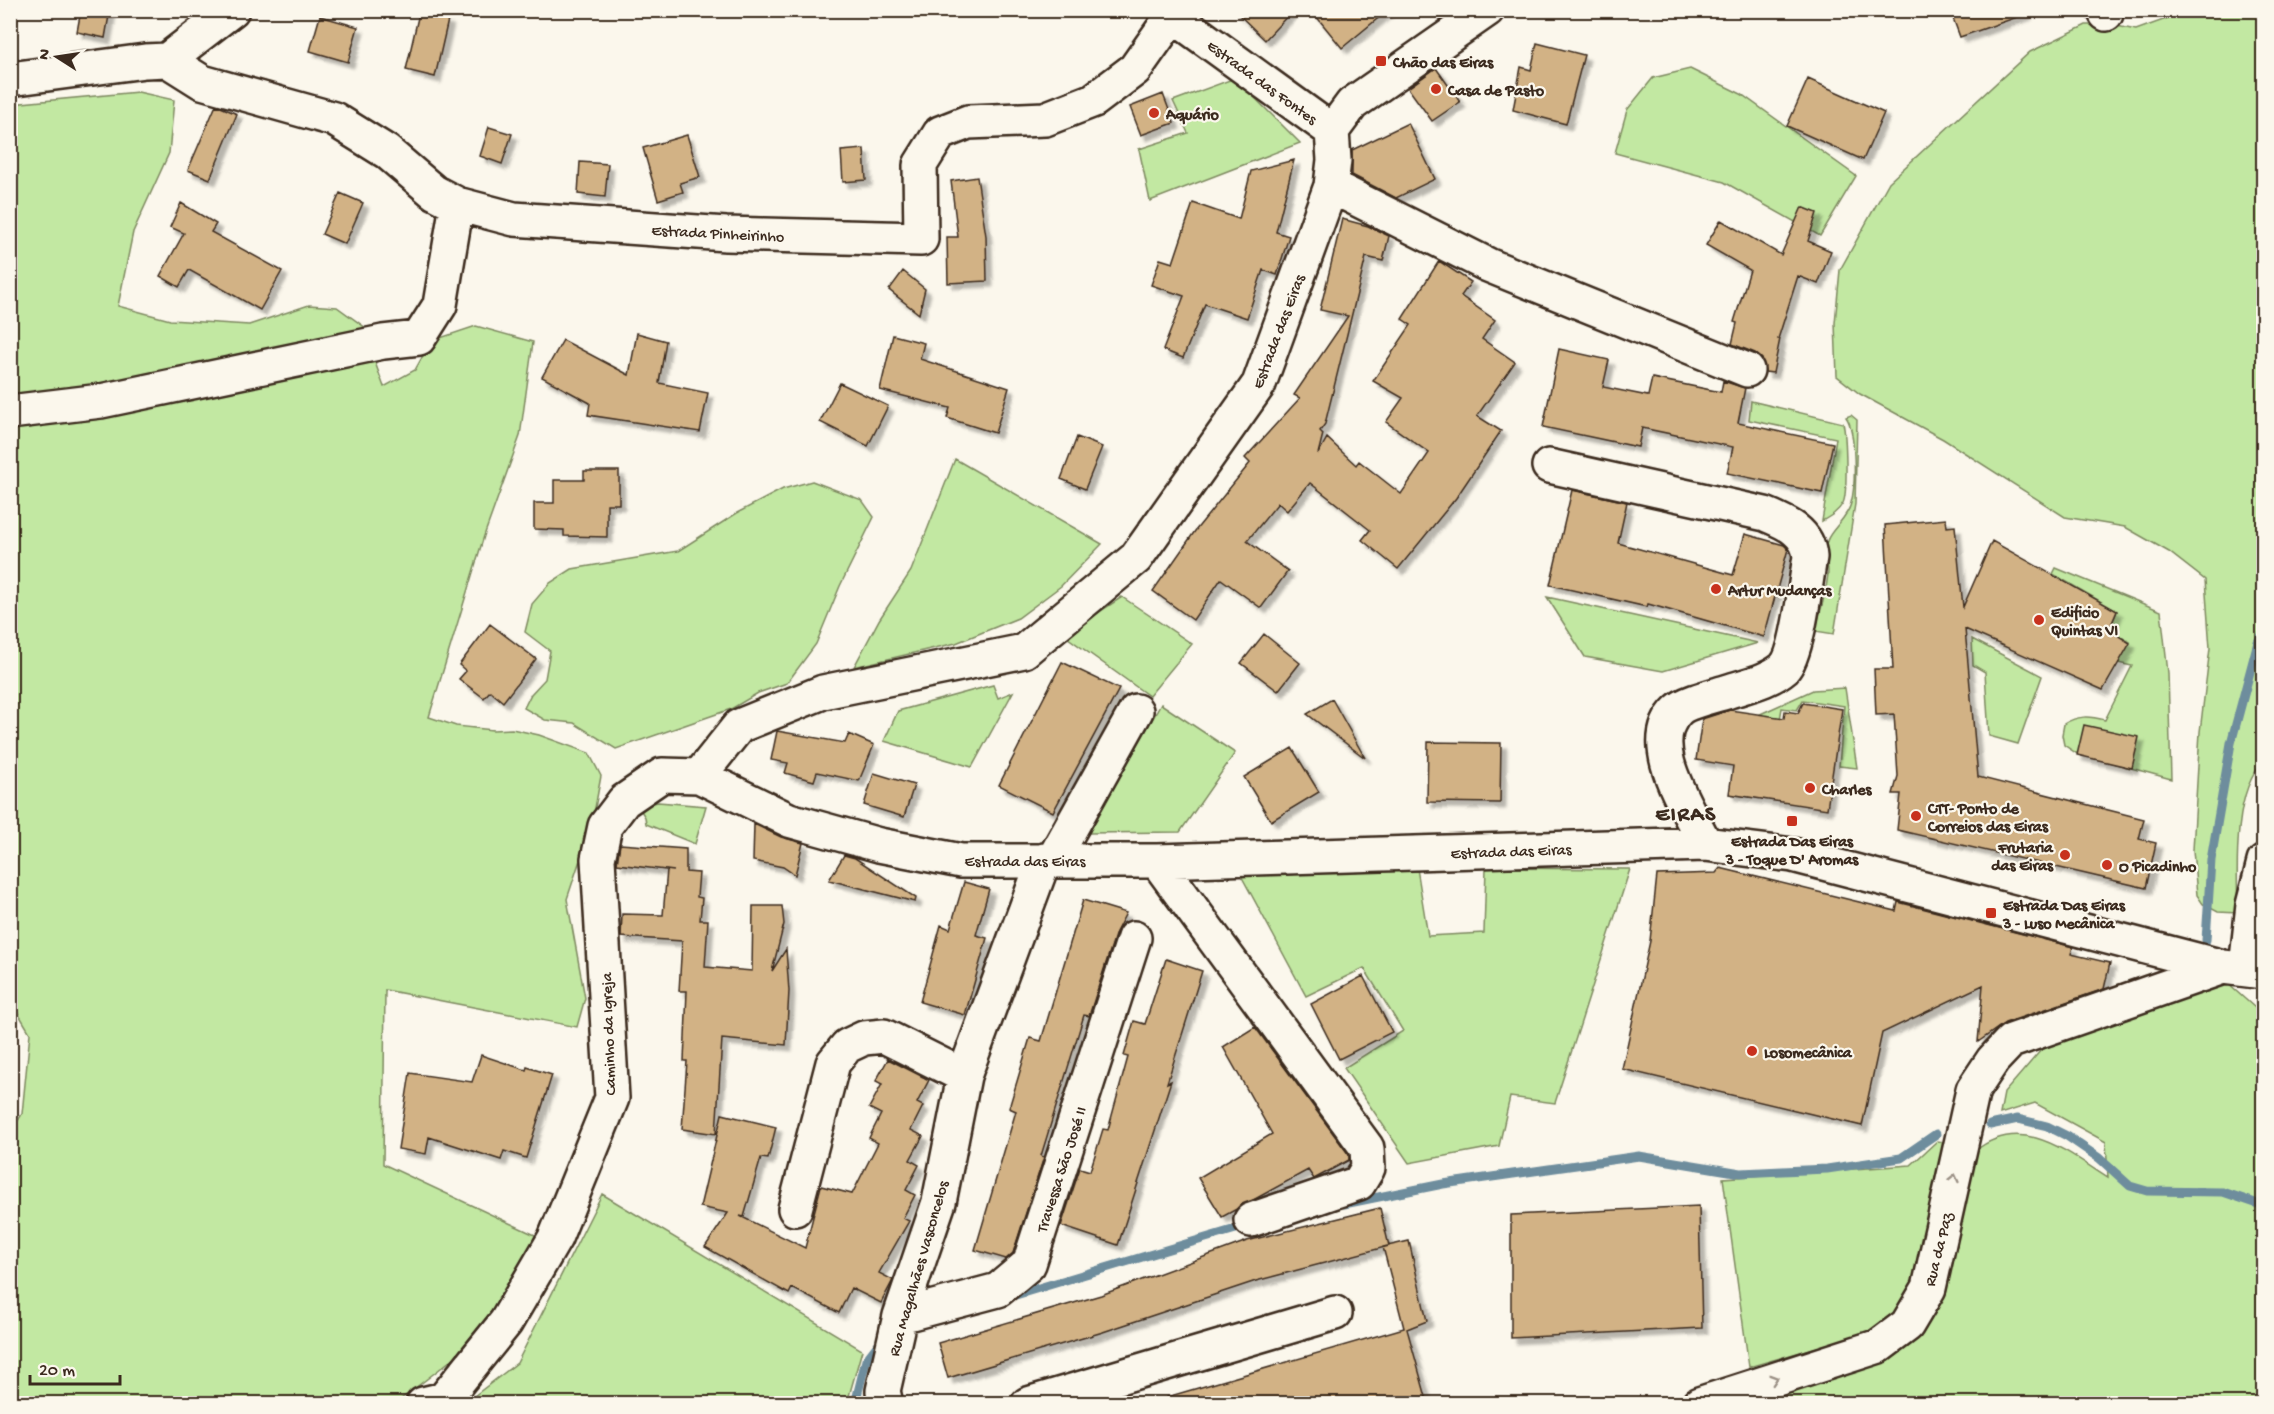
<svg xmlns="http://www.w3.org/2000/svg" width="2274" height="1414" font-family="'Gochi Hand',sans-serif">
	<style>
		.green { fill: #c2e8a2; stroke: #7e8960; stroke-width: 1.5 }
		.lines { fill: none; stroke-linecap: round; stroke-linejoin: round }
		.stream { stroke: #6e8d9d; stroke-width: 9 }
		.building { fill: #d2b285; stroke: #3b2a1e; stroke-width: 1.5; filter: url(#shadow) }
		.minor-casing { stroke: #3b2a1e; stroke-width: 38 }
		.minor { stroke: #fbf7ec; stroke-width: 33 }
		.oneway { stroke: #9b9085 }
		.poi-dot { fill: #c8321e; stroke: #fbf7ec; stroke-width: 2 }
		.labels { text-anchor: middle; stroke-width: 4.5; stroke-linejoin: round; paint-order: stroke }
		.poi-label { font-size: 16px; font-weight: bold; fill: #3b2a1e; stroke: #fbf7ec; text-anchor: start }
		.street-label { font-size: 16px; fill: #3b2a1e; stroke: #fbf7ec }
		.district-label { font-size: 22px; font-weight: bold; letter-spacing: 1.5px; fill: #3b2a1e; stroke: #fbf7ec }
	</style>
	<defs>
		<filter id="shadow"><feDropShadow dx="5.5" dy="5.5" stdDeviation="1.5" flood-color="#0004"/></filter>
	</defs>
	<rect width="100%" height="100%" fill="#fbf7ec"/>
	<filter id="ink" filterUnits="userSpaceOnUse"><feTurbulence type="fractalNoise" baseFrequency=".0167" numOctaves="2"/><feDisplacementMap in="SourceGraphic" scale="12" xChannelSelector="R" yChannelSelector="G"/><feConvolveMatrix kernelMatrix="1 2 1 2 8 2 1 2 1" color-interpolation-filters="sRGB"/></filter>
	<g filter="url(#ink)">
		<path class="green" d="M2188,11h75l1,751c-32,27 -27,112 -26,151l-20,-1 -15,-8 -6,-9 -4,-45 7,-118 10,-84 -5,-68 -36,-28 -44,-25 -60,-10 -122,-78 -83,-45 -23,-18 -2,-53 5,-53 49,-88 141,-130 56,-27h26l24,5z
			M1690,69l51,25 115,82 -36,60 -96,-54 -109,-29 12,-43 26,-32z
			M1235,78l65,65 -150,58 -11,-52 49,-16 -15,-32z
			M138,92l36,8 -5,53 -36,79 -15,74 52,14 79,5 60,-20 28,2 33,24 2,23 12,33 31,-17 16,-29 45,-15 57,16 -13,94 -36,100 -55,181 27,9 37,4 19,-1 27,6 50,18 12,23 -9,48 -25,75 18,99 -8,29 -192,-37 -2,174 152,71 -9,33 -71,89 -59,46 -70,-3 -19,4 -296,-1v-271l11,-18 8,-81 -19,-32v-897z
			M1751,401l92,22c3,12 5,70 0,80 -5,9 -12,13 -21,18l14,-83 -87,-18z
			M1851,415l6,5 -2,84 -21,130 -19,-3c5,-19 12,-39 13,-59 0,-10 -5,-20 -1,-31 3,-11 21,-23 24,-38 5,-17 5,-73 -5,-86z
			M955,459l147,85 -41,42 -43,32 -62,25 -102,24 25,-47 32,-49z
			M812,481l50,19 12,17 -34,69 -24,58 -29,39 -29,10 -27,16 -115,40 -42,-26 -29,-3 -21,-12 7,-14 14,-15 5,-28 -25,-19 7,-28 18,-21 22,-14 106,-18 59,-38 46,-24z
			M2056,568l105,43 7,62 3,106 -95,-26 -12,-8 -2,-10 2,-11c14,-9 25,-8 41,-4l27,-54 -14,-3 12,-21 -21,-12 8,-19 -64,-37z
			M1122,597l70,47 -43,52 -85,-61z
			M1547,597l211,46 -95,28 -78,-14z
			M1972,639l70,37 -24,68 -29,-8 -4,-64 -12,-7z
			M993,685l5,13 15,-6 -41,75 -88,-26 14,-30z
			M1845,688l12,80 -18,-2 5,-60 -41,-6 -6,10 -15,-2 -4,23 -22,-15 57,-26z
			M1161,704l74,49 -55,79 -92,1z
			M658,802l48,4 -11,38 -49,-20 -1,-7 -7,-11z
			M1415,856l13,80 56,-3 2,-65 144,1 -75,234 -45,-6 -11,49 -90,17 -65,-95 59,-37 -39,-63 -58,28 -69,-128z
			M2218,975l45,40v388l-530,1 163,-51 79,-202c47,-38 92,1 133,27l-2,-36 -71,-39 -35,11 4,-21 37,-43z
			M1937,1141l21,3 -30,142 -41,41 -138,40 -26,-189 188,-13z
			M602,1194l260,156 -15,53h-382l52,-40z"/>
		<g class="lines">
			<path class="stream" d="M2206,940l5,-80 20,-117 27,-101 6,-10
				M1990,1125l28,-6 29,7 20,10 32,22 31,28 17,5 76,1 41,14
				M1344,1204l99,-20 196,-28 102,17 86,-4 74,-11 35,-24
				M1009,1297l240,-72
				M855,1404l11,-44 17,-22"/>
		</g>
		<path class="building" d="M81,10h29l-5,28 -28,-6z
			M1234,10h59l-28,30z
			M1311,10h77l-46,38z
			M1950,10h76v4l-66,23z
			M419,13l29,7 -13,57 -29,-7z
			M320,16l38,11 -10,35 -38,-11z
			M1537,43l47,12 -18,69 -53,-14 8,-43 10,3z
			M1436,68l24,34 -28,19 -24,-33z
			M1808,79l76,34 -21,47 -76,-34z
			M1163,94l11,29 -33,12 -11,-28z
			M216,105l21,9 -27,65 -22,-9z
			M1408,123l27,56 -39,19 -44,-23v-25z
			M489,127l23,7 -10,30 -22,-8z
			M687,135l13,42 -20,6 3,9 -25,8 -15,-52z
			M864,149l2,31 -23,2 -2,-31z
			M1294,160l-18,72 13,4 -12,39 -14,-5 -16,48 -42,-14 -22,54 -20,-8 21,-54 -33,-11 9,-26 13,4 20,-60 46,16 12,-48z
			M580,162l28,2 -3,33 -27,-3z
			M977,177l9,59 1,45 -39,2 -1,-46h11l-7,-56z
			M340,193l23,10 -18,41 -23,-10z
			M181,203l35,21 -5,8 71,39 -22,39 -71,-40 -10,17 -19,-11 24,-43 -14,-6z
			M1802,207l15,6 -9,28 23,10 -13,33 -20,-8 -20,63h2l-7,34 -8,-1 -3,-13 -7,-6 -23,-9 5,-21 -3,-1 16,-52 -44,-25 15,-25 60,35z
			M1342,219l26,7 21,10 -6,25 -17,-4 -41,167 -5,7 3,3 -5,20 9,-16 29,27 3,-4 42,33 28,-41 -43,-31 17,-24 -30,-17 38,-56 -9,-6 37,-58 32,21 -10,14 34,24 -13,19 33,23 -38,54 24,15 -45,67 -58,71 -36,-29 8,-10 -60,-47 -23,28 -9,-8 -31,38 41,30 -27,37 -40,-29 -28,41 -40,-29 42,-60 55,-68 -5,-5 55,-60 -6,-3 54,-79 -28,-6z
			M903,271l22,18 -6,25 -30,-24z
			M637,333l29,8 -7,42 49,10 -8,39 -112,-17 2,-12 -48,-26 21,-37 66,35z
			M893,335l31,8 -4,16 89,29 -14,45 -48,-15 3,-10 -70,-18z
			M1559,349l50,11 -6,27 45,9 4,-18 69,14 2,-11 22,7 -7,35 95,20 -11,50 -95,-20 6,-26 -91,-19 -4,19 -95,-20z
			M840,383l48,23 -20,40 -48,-24z
			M1077,437l25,10 -17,42 -24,-10z
			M584,471h35v33h-12v33l-43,-1v-6l-30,-1v-26h20v-23h30z
			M1572,490l55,12 -9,41 115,32 12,-41 39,11 4,4 -24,88 -116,-33 -1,3 -97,-22z
			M1946,519l1,8 8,-1 8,81 29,-66 125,70 -8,19 21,13 -27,47 -138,-61 13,148 166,42 -5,20 17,4 -10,45 -249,-58 4,-36h-8l5,-18 -4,-62 -18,1 -2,-46h19l-8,-144z
			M490,624l46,35 -33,43 -13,-11 -6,7 -25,-19 7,-8 -7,-6z
			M1264,634l36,29 -22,28 -37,-28z
			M1062,662l57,27 -66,123 -54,-27z
			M1332,699l33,59 -58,-44z
			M1803,703l39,6 -15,100 -98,-15 4,-28 -37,-6 6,-41 28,-9 54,8 1,-7 13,2z
			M2084,725l55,12 -7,31 -55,-13z
			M777,731l68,12 4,-9 25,11 -15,36 -42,-9 -3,9 -29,-8 3,-10 -17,-3z
			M1428,742l73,1 -1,60 -73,-1z
			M1292,748l27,44 -48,29 -27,-44z
			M874,773l40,12 -10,32 -40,-12z
			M754,824l27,13 22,6 -8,32 -12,-8 -30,-6z
			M620,844l66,5v23l13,1 -2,24 5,1 -2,22h8l-3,47 47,4 1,-65h29l2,18 -12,47 14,-22 3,42 -3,54 -64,-6 -6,95 -34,-5 5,-68h-3l3,-70h-8l3,-50 -61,-4 1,-23 41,1 4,-45 7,1 -57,-7z
			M844,855l11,3 61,40 -1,4 -86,-22z
			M1720,868l176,43 2,-9 175,45 -2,7 39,9 -6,26 -99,34 -27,19 5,-57 -101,48 -20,93 -240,-57 28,-128 7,-66 59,-2z
			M964,882l25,7 -13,46 11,3 -22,77 -45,-13 21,-77 9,4z
			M1083,900l43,13 -10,19 -27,84 -5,-1 -43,141 3,1 -31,96 -7,6 -31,-9 41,-139 -7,-3 21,-70 11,3z
			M1166,959l36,12 -35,112 4,-2 -53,164 -57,-19 19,-58 10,3 13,-42 5,1 20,-73 -4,-1 10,-35 11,3z
			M1363,976l29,56 -53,27 -28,-55z
			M1255,1027l94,128v5l-35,19 -6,-9 -86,47 -24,-39 74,-44 -49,-87z
			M481,1055l45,15 1,-3 25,8 -26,83 -22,-7 -3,9 -72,-23 -3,17 -28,-5 12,-76 62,9z
			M888,1059l41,21 -12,23 6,3 -12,24 12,6 -13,24 9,5 -13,25 9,5 -12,23 6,3 -30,52 14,7 -12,23 -30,-15 -12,25 -47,-25 -3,6 -84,-47 23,-34 -28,-6 22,-93 54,13 -8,32 -7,-1 -17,59 -4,-1 65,32 16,-62 31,8 26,-51 -9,-5 12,-24 -12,-6 13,-24 -6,-3z
			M1699,1206l3,122 -191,10v-123z
			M1380,1208l9,38 -133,35 -153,51 -155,46 -10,-35 163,-48 146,-54z
			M1409,1241l18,80 -20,8 21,75h-260l-1,-7 237,-69 -21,-81z"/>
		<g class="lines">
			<defs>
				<path id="minor" d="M1165,10l167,121
					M2104,10l2,4
					M167,60l35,22 132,37 53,33 47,40 23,12 57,15 212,15 195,5 -1,-74 20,-32 28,-11 77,-3 49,-19 41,-31 38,-54
					M10,79l135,-18 22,-1 65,-50
					M1332,131l20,-27 135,-94
					M1331,186l157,79 259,105
					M10,412l91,-11 282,-59 36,-4 21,-33 17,-101
					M1549,466l216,48c22,9 43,18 45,43 -4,22 -12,97 -26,111 -15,13 -37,17 -55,23 -12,4 -43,11 -51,19 -36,34 11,99 27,134
					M699,776l40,-50 84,-34 201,-41 112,-93 123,-174 72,-198 3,-26 -2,-29
					M1053,860l83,-149
					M1157,861l210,287 1,20 -9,15 -108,37
					M2246,968l7,-63 11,-43
					M795,1209l38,-146 14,-17 17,-8 20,-2 80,40
					M900,1316l98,-26 31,-26 105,-326
					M423,1404l21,-5 62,-77 49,-84 57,-140 -14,-239 7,-33 19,-25 38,-26 37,1 90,44 90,25 82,16h196l548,-17 88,11 430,112 41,5
					M886,1404l-3,-13 17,-75 39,-114 25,-126 80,-216
					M1028,1404l307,-91
					M1699,1404l180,-58 28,-21 22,-37 44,-198 20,-30 18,-19 212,-74"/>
			</defs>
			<use href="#minor" class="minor-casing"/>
			<use href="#minor" class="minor"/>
		</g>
		<defs><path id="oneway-chevron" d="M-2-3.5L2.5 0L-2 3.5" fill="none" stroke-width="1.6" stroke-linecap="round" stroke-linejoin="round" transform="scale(1.5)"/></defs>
		<g class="oneway">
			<use href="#oneway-chevron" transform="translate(1954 1178) rotate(-77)"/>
			<use href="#oneway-chevron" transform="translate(1774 1379) rotate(-18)"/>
		</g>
	</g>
	<g class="poi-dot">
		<rect x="1375" y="55" width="12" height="12" rx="3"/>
		<circle cx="1436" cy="89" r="6"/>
		<circle cx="1154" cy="113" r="6"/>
		<circle cx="1716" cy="589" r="6"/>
		<circle cx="2039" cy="620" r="6"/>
		<circle cx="1810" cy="788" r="6"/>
		<circle cx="1916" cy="816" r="6"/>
		<rect x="1786" y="815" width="12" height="12" rx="3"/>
		<circle cx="2065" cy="855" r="6"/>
		<circle cx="2107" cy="865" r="6"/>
		<rect x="1985" y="907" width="12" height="12" rx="3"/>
		<circle cx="1752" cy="1051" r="6"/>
	</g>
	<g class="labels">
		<g class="poi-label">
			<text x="1393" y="67">Chão das Eiras</text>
			<text x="1448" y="95">Casa de Pasto</text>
			<text x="1166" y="119">Aquário</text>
			<text x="1728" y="595">Artur Mudanças</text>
			<text x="2051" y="617">Edificio<tspan x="2051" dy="18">Quintas VI</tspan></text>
			<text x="1822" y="794">Charles</text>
			<text x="1928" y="813">CTT- Ponto de<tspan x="1928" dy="18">Correios das Eiras</tspan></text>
			<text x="1792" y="846" text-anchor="middle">Estrada Das Eiras<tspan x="1792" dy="18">3 - Toque D' Aromas</tspan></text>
			<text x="2053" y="852" text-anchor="end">Frutaria<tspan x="2053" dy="18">das Eiras</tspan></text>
			<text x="2119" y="871">O Picadinho</text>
			<text x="2003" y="910">Estrada Das Eiras<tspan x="2003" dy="18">3 - Luso Mecânica</tspan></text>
			<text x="1764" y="1057">Losomecânica</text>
		</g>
		<g class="street-label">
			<text transform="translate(1263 81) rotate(36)" y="6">Estrada das Fontes</text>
			<text transform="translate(718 232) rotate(3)" y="6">Estrada Pinheirinho</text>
			<text transform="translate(1277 331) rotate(-69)" y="6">Estrada das Eiras</text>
			<text transform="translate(1511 850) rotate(-2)" y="6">Estrada das Eiras</text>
			<text x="1025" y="866">Estrada das Eiras</text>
			<text transform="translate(607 1034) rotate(-92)" y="6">Caminho da Igreja</text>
			<text transform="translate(1060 1169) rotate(-72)" y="6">Travessa São José II</text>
			<text transform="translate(1937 1249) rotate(-76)" y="6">Rua da Paz</text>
			<text transform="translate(917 1268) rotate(-74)" y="6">Rua Magalhães Vasconcelos</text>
		</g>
		<g class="district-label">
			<text x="1686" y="820">EIRAS</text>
		</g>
	</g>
	<rect width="2274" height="1414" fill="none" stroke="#fbf7ec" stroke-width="36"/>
	<rect x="18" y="18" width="2238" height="1378" fill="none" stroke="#3b2a1e" stroke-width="2" filter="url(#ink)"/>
	<g transform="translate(57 57) rotate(282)" stroke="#fbf7ec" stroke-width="4.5" paint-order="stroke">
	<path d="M0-4.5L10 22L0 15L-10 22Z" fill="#3b2a1e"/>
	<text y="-9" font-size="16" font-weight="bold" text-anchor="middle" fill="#3b2a1e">N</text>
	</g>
	<path d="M30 1375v9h90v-9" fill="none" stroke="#3b2a1e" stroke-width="3"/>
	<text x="39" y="1375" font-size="18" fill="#3b2a1e" stroke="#fbf7ec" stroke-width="4.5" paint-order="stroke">20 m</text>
</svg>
